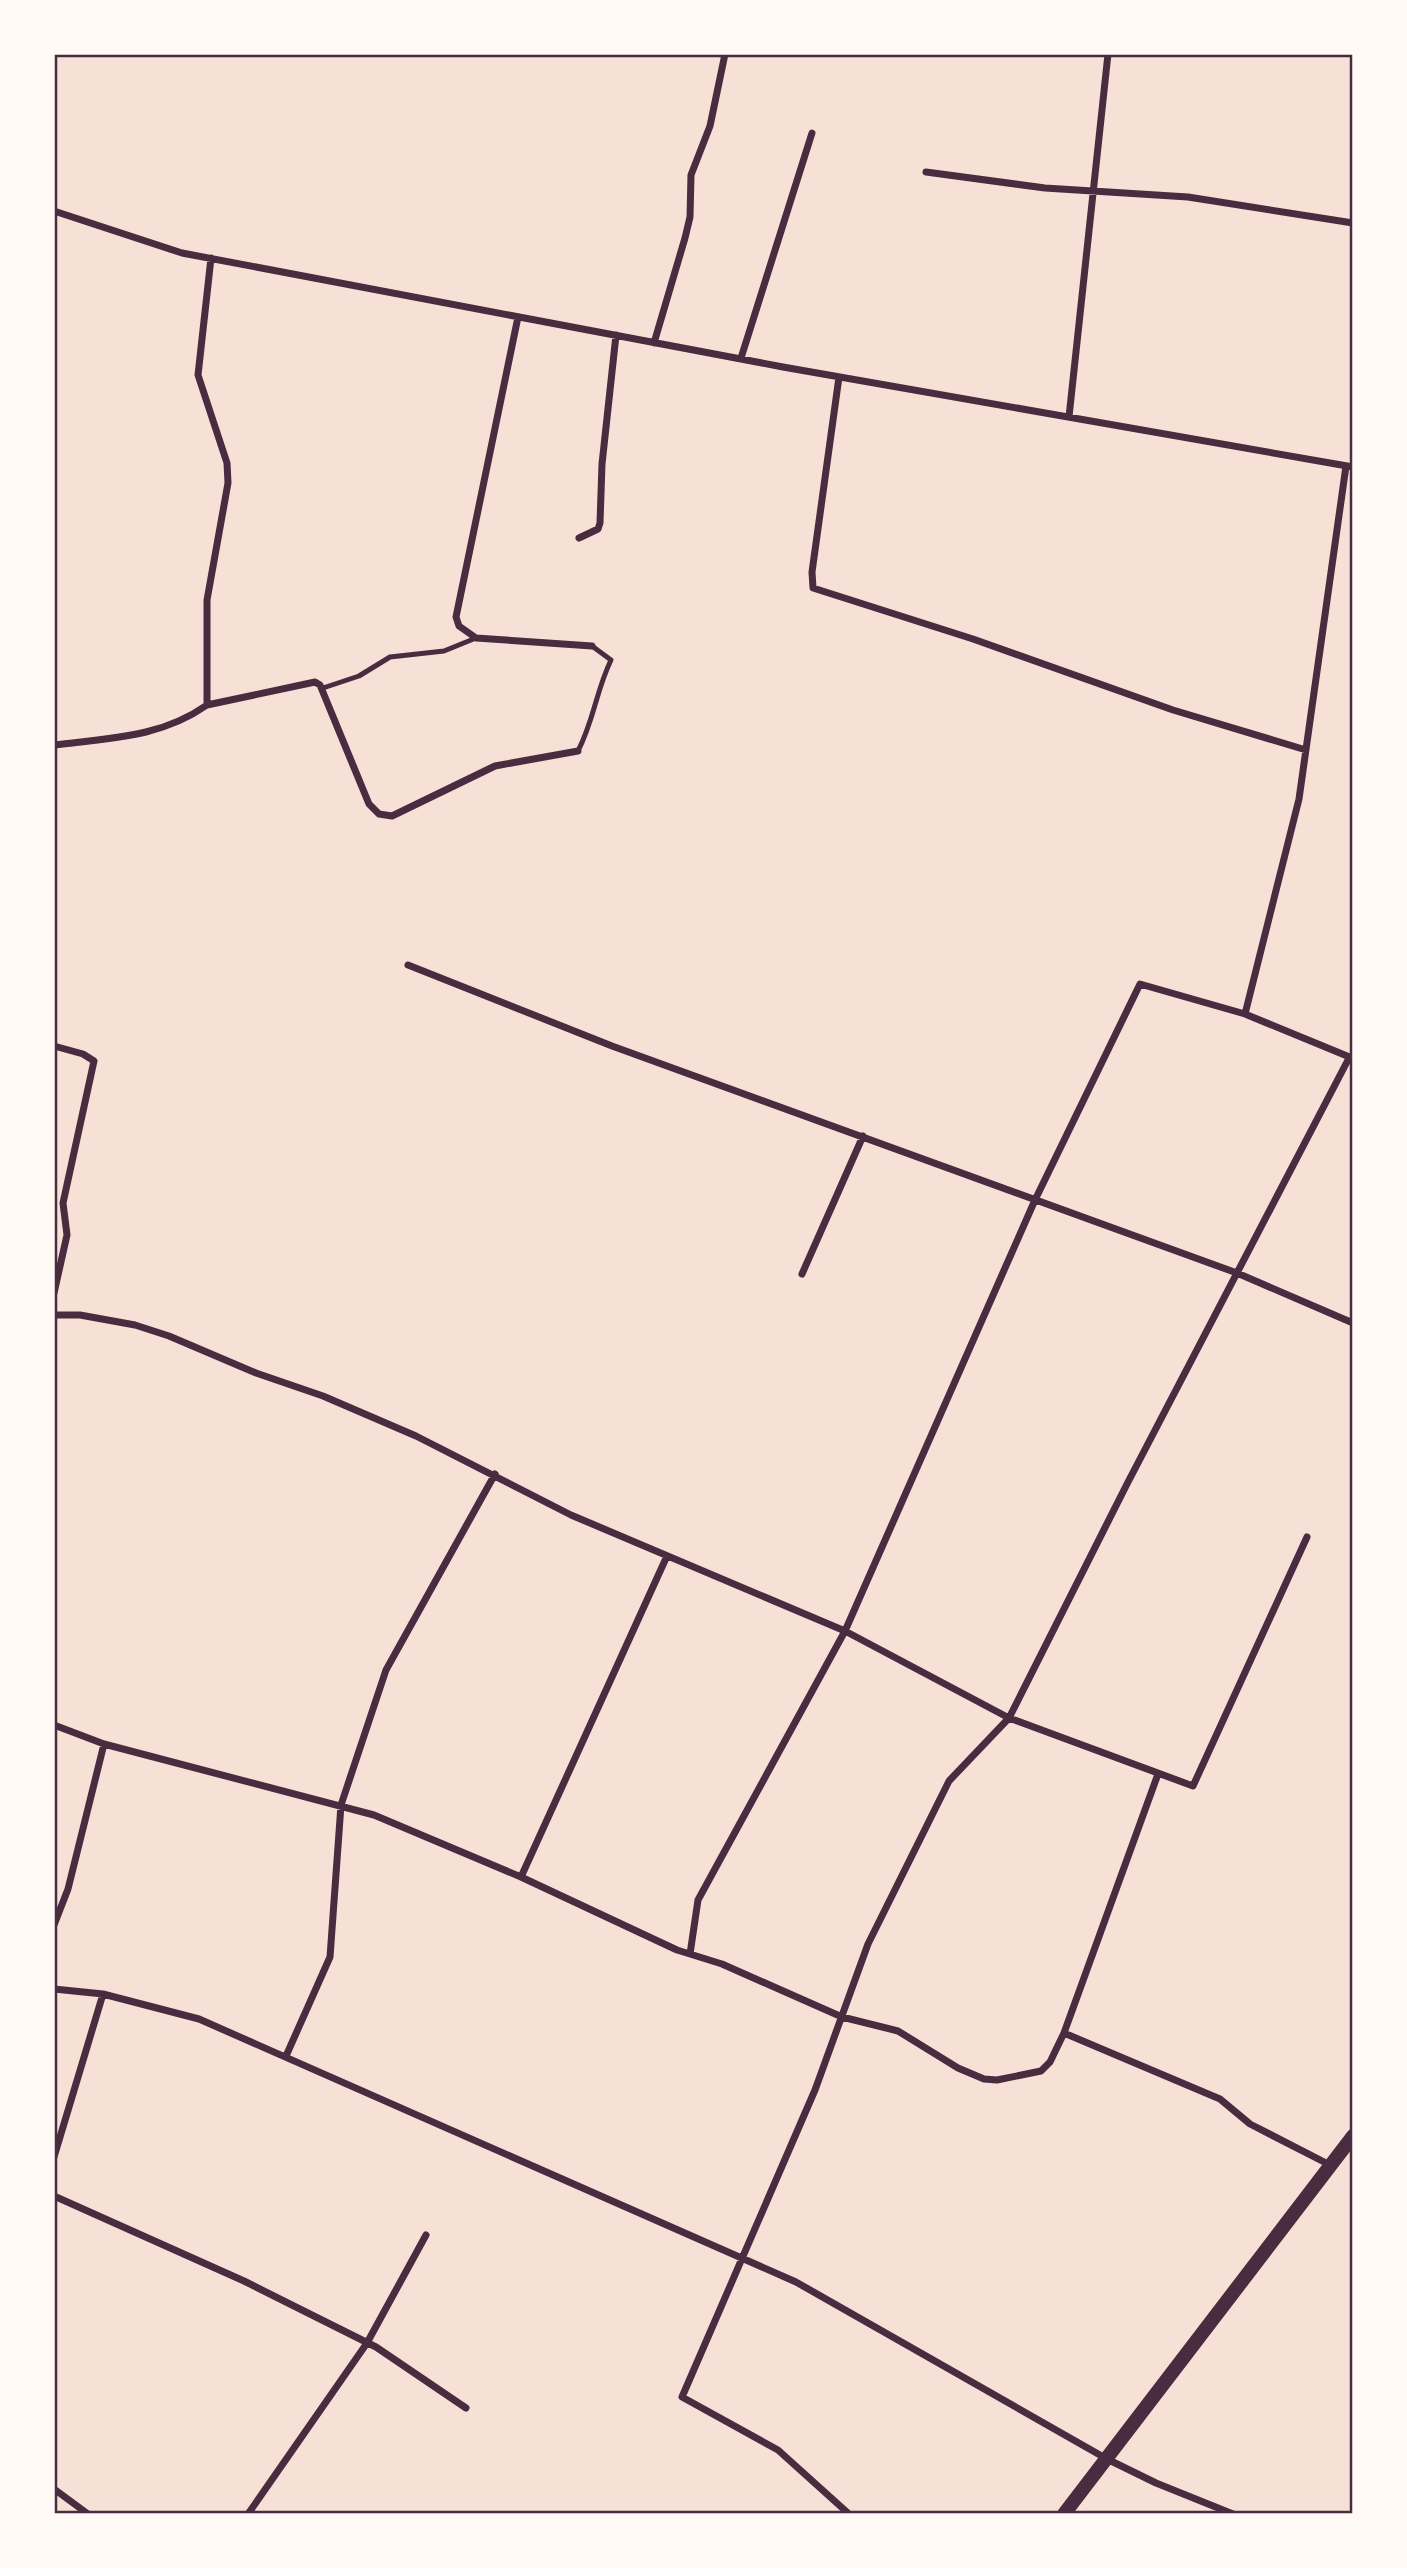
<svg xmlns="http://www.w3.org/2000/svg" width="1407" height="2568" font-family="'Public Sans',sans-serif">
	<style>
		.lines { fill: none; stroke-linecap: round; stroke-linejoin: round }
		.service { stroke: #4a2c40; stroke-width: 5 }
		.minor { stroke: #4a2c40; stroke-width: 7 }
		.secondary { stroke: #4a2c40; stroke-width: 14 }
		.neatline { fill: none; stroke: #4a2c40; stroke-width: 2.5 }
	</style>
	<rect width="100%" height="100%" fill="#f7e1d7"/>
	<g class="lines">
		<path class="service" d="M323,688l36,-12 31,-19 54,-6 32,-13
			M578,751c16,-31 18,-60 33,-91l-19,-14"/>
		<path class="minor" d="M926,172l119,16 143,9 165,26
			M54,211l128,42 601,114 570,100
			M518,317l-62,300 3,9 17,12 116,8
			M654,343l31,-105 5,-21 1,-42 19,-49 15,-72
			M741,358l71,-225
			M839,377l-27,195 1,16 160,51 200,71 133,40
			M1069,417l39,-363
			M579,538l19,-9 2,-6 2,-59 14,-129
			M207,705l108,-23 5,3 49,119 10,10 13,2 103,-50 83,-15
			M54,745c55,-7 106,-7 153,-40v-105l21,-117 -1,-20 -29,-88 13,-117
			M408,965l204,81 625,227 116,50
			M1245,1014l54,-215 47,-333
			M54,1046l29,8 11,7 -31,142 4,32 -13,58
			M802,1274l61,-138
			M54,1315h26l55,10 34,11 87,37 67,23 93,40 155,79 274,116 164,87 184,68 114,-249
			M54,1725l50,19 270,71 147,62 156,73 45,14 120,53 56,14 60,37 26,11 13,1 44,-9 9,-9 14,-29 94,-259
			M521,1877l146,-321
			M54,1925l14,-36 36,-145
			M690,1954l8,-54 147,-269 190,-431 105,-216 105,30 107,44
			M54,1989l49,5 96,25 597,263 311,177 49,24 77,31
			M1064,2033l156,66 30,25 80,41
			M286,2056l44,-99 11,-152 45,-135 109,-196
			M54,2157l49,-163
			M54,2196l190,85 132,66 90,61
			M54,2489l34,25
			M248,2514l119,-171 59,-108
			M849,2514l-71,-64 -96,-53 133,-307 53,-146 81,-163 60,-63 118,-234 222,-426"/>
		<path class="secondary" d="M1064,2514l289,-378"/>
	</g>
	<rect width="1407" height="2568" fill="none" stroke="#fffaf5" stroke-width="112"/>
	<rect x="56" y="56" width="1295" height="2456" class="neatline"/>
</svg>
